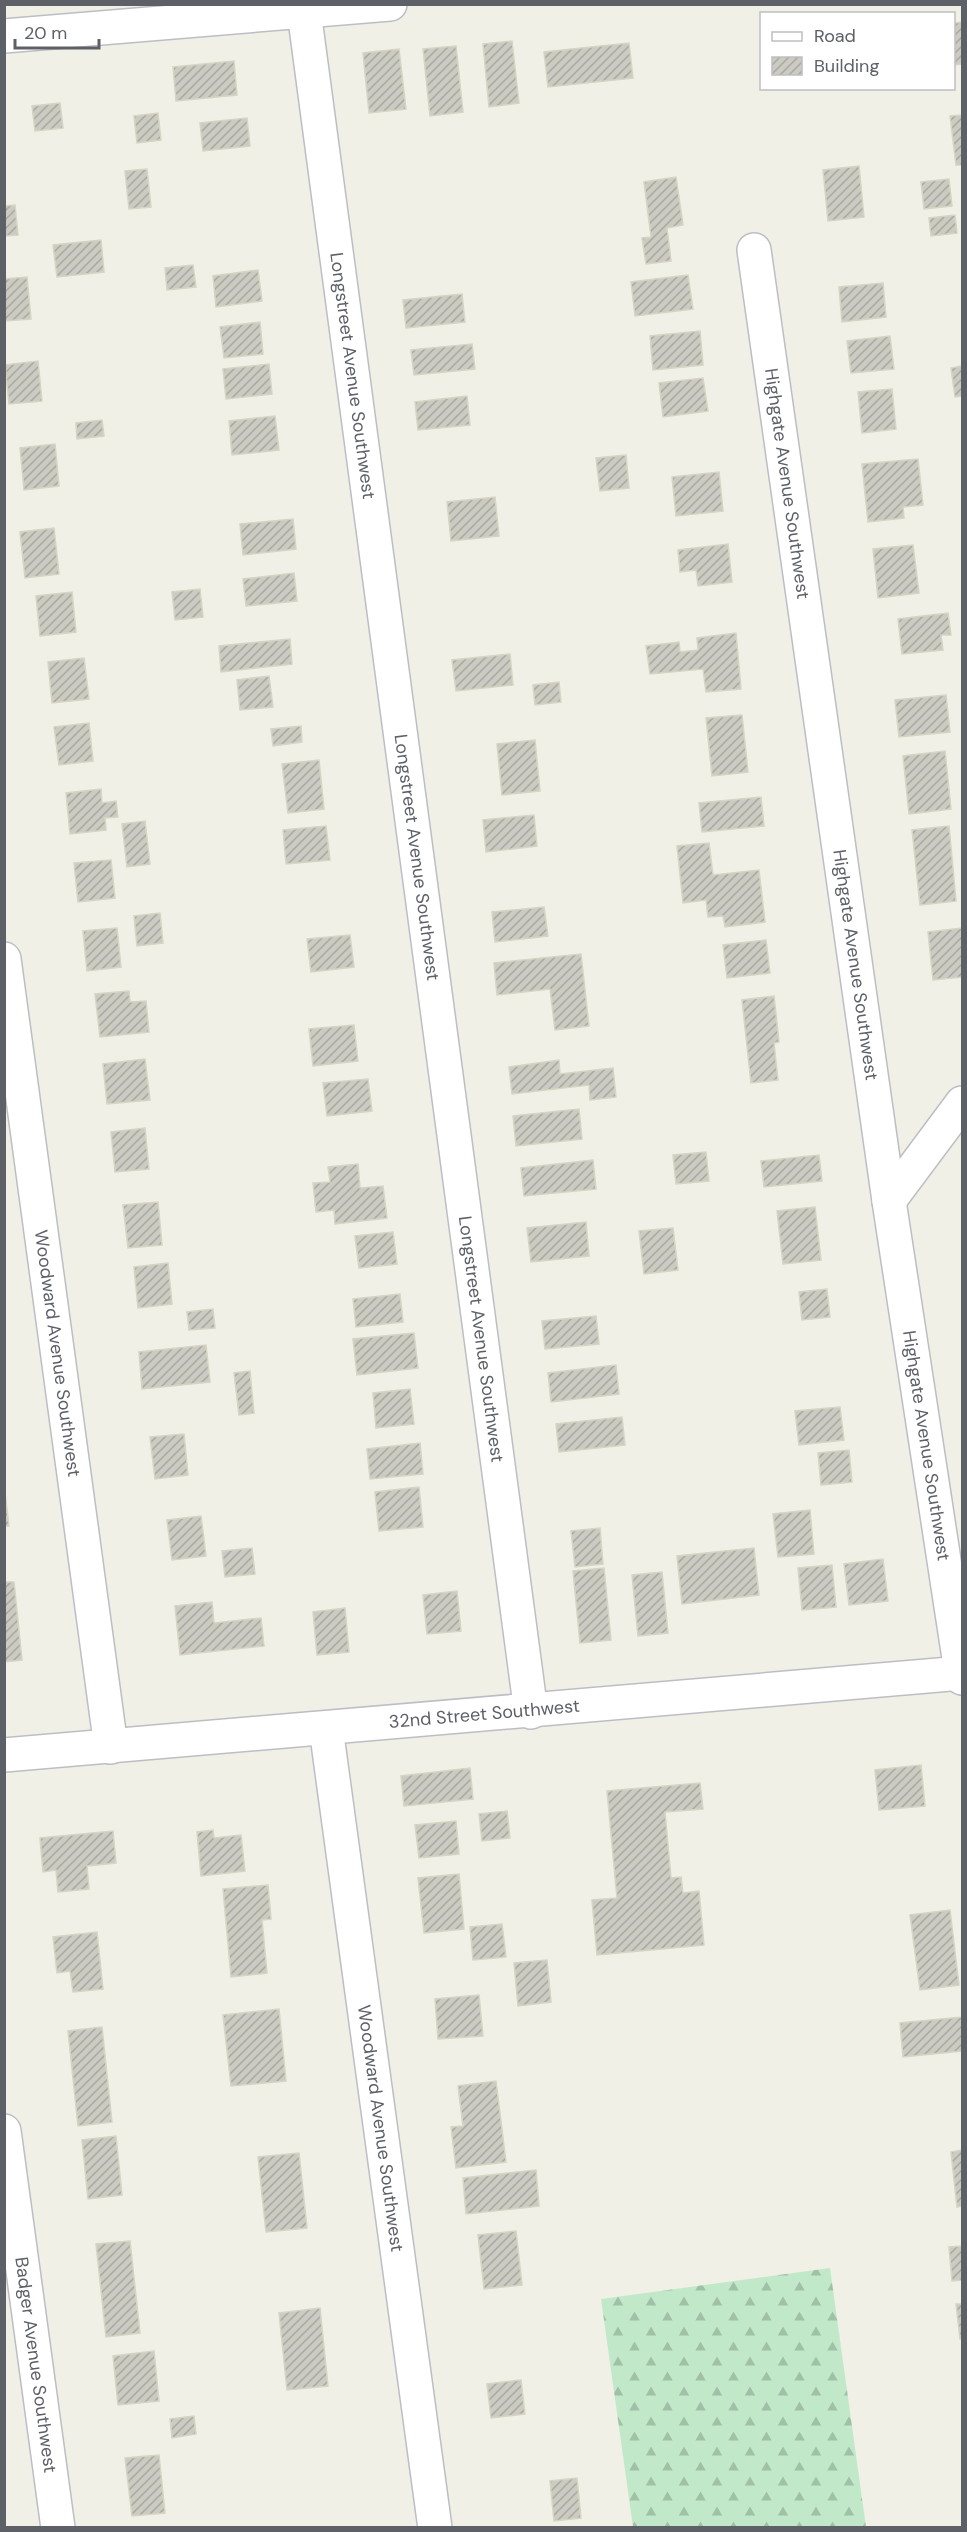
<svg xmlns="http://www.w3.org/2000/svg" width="967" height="2532" font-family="'DM Sans',sans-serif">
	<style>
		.forest { fill: url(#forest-firs) }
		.building { fill: url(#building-hatch); stroke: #d6d4c3; stroke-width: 1.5 }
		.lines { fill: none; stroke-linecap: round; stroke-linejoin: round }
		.minor-casing { stroke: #bdbec5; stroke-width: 36 }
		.minor { stroke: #fff; stroke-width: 33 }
		.labels { text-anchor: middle; stroke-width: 4.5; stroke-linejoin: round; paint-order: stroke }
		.street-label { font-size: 18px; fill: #5d6067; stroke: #fff }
	</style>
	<defs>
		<pattern id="forest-firs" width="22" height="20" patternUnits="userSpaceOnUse" patternTransform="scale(1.5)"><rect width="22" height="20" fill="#c1e9c9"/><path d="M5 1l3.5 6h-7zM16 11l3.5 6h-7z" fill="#a0c0a7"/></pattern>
		<pattern id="building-hatch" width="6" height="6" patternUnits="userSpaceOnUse" patternTransform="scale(1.5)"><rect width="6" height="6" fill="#cccbc2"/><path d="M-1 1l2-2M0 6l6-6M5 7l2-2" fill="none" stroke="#a9a8a1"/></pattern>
	</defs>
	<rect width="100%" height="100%" fill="#f0f0e6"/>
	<path class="forest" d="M830,2268l36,259h-233l-32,-228z"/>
	<path class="building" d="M962,22v42l-8,1v-42z
		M512,41l7,62 -30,4 -6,-63z
		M629,43l4,35 -85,9 -4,-35z
		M456,46l7,66 -33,4 -7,-67z
		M399,49l7,60 -37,4 -6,-60z
		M234,61l3,34 -61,6 -3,-34z
		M60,103l3,25 -28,3 -3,-25z
		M158,113l3,27 -24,3 -3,-27z
		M962,115v50h-6l-6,-49z
		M247,118l3,28 -47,5 -3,-28z
		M859,166l5,51 -36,4 -5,-51z
		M147,169l4,38 -22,2 -4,-38z
		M676,177l7,48 -16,3 4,33 -25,3 -4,-26 9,-1 -7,-55z
		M949,179l3,27 -28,3 -3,-27z
		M15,205l3,30 -14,1v-30z
		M955,215l2,18 -26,3 -2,-18z
		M101,240l3,32 -47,5 -4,-32z
		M193,265l3,22 -29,3 -2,-22z
		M258,270l4,31 -46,6 -3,-31z
		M688,275l5,34 -58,7 -4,-34z
		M27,277l4,42 -27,2v-42z
		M883,283l3,34 -44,5 -3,-35z
		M462,294l3,28 -59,6 -3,-28z
		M260,322l3,32 -39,4 -4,-31z
		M700,331l3,34 -50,5 -3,-34z
		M890,336l4,33 -43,4 -4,-32z
		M472,344l3,25 -61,6 -3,-25z
		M38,361l4,40 -33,3 -4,-39z
		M269,364l3,30 -46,5 -3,-30z
		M962,366v30l-7,1 -4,-29z
		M703,378l5,33 -45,6 -4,-34z
		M892,389l4,40 -34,4 -4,-41z
		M467,396l3,29 -52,5 -3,-28z
		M275,416l4,34 -47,5 -3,-34z
		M102,420l2,16 -27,3 -1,-16z
		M55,444l4,42 -35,4 -4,-42z
		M626,455l3,33 -29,3 -4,-33z
		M918,459l5,46 -20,2 1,11 -36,4 -6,-58z
		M719,472l4,39 -47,5 -4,-39z
		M495,497l4,39 -48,5 -4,-39z
		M293,519l3,30 -53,6 -3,-31z
		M54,528l5,46 -34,4 -5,-46z
		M728,544l4,38 -34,4 -2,-16 -16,2 -2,-22z
		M913,545l6,48 -41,5 -5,-49z
		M294,573l3,28 -51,5 -3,-27z
		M200,589l3,28 -28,3 -3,-28z
		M72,592l4,40 -36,4 -4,-40z
		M948,613l3,22h-10l2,15 -41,4 -4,-35z
		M736,633l5,56 -35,3 -3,-23 -53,5 -4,-28 33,-4 1,10 18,-2 -1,-12z
		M290,639l2,25 -71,8 -2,-26z
		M510,654l3,31 -57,6 -4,-31z
		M84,658l5,41 -37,4 -4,-41z
		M269,676l4,31 -33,3 -3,-30z
		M559,682l2,20 -26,3 -2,-20z
		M946,695l4,37 -51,5 -4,-37z
		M742,715l6,57 -36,4 -6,-58z
		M89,723l4,38 -34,4 -5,-38z
		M301,726l1,16 -29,4 -2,-17z
		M535,740l5,51 -38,4 -5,-51z
		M945,751l6,58 -42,5 -6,-58z
		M319,760l5,49 -36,4 -6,-49z
		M101,789l1,14 14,-2 2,16 -13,1 1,12 -36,4 -4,-41z
		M761,797l3,29 -62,6 -3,-29z
		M534,815l3,31 -51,6 -3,-32z
		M145,821l5,43 -23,3 -5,-43z
		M326,826l4,34 -44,4 -3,-34z
		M949,826l7,75 -36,4 -8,-75z
		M709,843l4,32 46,-5 6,52 -40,5 -2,-11 -15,1 -2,-17 -23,3 -6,-57z
		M111,860l4,38 -37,4 -4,-39z
		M544,907l4,29 -53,6 -3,-30z
		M160,913l3,30 -26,3 -3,-30z
		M117,928l4,39 -34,4 -4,-40z
		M962,928v49l-29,3 -5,-48z
		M350,935l4,32 -43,5 -4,-33z
		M766,940l4,33 -43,5 -4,-33z
		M581,954l8,72 -34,4 -5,-41 -53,6 -3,-32z
		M129,991l1,11 16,-1 3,31 -49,5 -5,-43z
		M774,996l5,46 -5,1 4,37 -27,3 -9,-83z
		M354,1025l4,36 -45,5 -4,-37z
		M145,1059l5,41 -43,4 -4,-40z
		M559,1060l1,14 53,-6 3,29 -26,3 -1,-15 -77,9 -3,-27z
		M368,1079l4,32 -45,5 -4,-33z
		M579,1109l3,30 -66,7 -3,-30z
		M145,1128l4,41 -34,3 -4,-40z
		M706,1152l3,29 -33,3 -3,-29z
		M819,1155l3,26 -58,6 -3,-26z
		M593,1160l3,29 -72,7 -3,-28z
		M358,1164l2,24 23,-2 4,32 -52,6 -1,-14 -18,2 -3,-29 17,-1 -2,-15z
		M158,1202l4,43 -34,3 -5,-43z
		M815,1207l6,53 -38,4 -6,-53z
		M586,1222l3,34 -58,6 -4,-34z
		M673,1228l5,42 -34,4 -5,-43z
		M393,1232l4,32 -38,4 -4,-32z
		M168,1263l4,41 -34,4 -4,-41z
		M827,1289l3,28 -28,3 -3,-28z
		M400,1294l3,28 -47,5 -3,-28z
		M213,1309l2,19 -26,2 -2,-18z
		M596,1316l3,28 -54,5 -3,-28z
		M414,1333l4,35 -61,7 -4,-36z
		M206,1345l4,37 -68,7 -3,-37z
		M616,1365l3,29 -68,8 -3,-29z
		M250,1371l4,42 -15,2 -5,-42z
		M410,1389l4,35 -38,4 -3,-35z
		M840,1407l4,33 -45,5 -4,-34z
		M622,1417l3,28 -66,7 -3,-28z
		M184,1434l4,41 -33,4 -5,-42z
		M420,1443l3,31 -53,5 -3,-30z
		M849,1450l3,32 -31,3 -3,-32z
		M419,1487l4,40 -44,4 -4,-39z
		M5,1493l4,33h-5v-32z
		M810,1510l4,44 -36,3 -5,-43z
		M201,1516l5,40 -34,4 -5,-40z
		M600,1528l3,36 -28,3 -4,-36z
		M252,1548l3,26 -30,3 -3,-26z
		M754,1548l5,47 -77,9 -5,-48z
		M883,1559l5,42 -39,4 -5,-41z
		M832,1565l4,42 -34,3 -4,-42z
		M604,1568l7,72 -31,3 -7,-72z
		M662,1572l6,61 -30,3 -6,-61z
		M4,1582h10l8,78 -18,2z
		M457,1591l4,40 -34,3 -4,-39z
		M212,1602l2,21 47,-5 3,28 -84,9 -5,-49z
		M345,1608l4,44 -32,3 -4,-43z
		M921,1765l4,41 -46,4 -4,-40z
		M470,1768l3,31 -69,7 -3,-30z
		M700,1783l3,26 -38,3 6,66 10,-1 2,16 16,-2 5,54 -107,10 -5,-55 25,-2 -10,-107z
		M507,1811l3,27 -28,3 -3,-27z
		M456,1821l3,33 -40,4 -4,-33z
		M213,1830l1,8 27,-3 4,36 -44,5 -4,-44z
		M113,1831l3,32 -29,3 2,23 -31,3 -2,-22 -13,2 -3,-34z
		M459,1874l5,55 -40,4 -6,-55z
		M268,1885l3,34 -9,1 5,53 -36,4 -8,-88z
		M950,1910l9,75 -39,5 -10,-75z
		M502,1924l4,33 -33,3 -3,-33z
		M97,1932l6,57 -30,3 -3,-21 -13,2 -4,-36z
		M547,1960l4,42 -33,4 -4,-43z
		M479,1995l4,41 -45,3 -3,-40z
		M279,2009l7,72 -55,5 -8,-71z
		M962,2017v34l-59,6 -3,-34z
		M102,2027l10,95 -34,4 -10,-95z
		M496,2081l10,81 -50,6 -5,-41 12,-1 -5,-40z
		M116,2136l6,59 -34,4 -6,-59z
		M962,2150v56l-5,1 -6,-55z
		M299,2153l8,75 -41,4 -8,-75z
		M536,2170l3,36 -73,8 -3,-36z
		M516,2231l6,54 -38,4 -6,-54z
		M130,2241l10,92 -34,4 -10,-93z
		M962,2246v34l-10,1 -3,-34z
		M956,2304h6v34l-2,1z
		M320,2308l8,78 -41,4 -8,-77z
		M154,2351l5,50 -41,4 -5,-49z
		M521,2380l4,34 -34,4 -4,-34z
		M194,2416l2,18 -24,4 -2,-19z
		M159,2455l6,58 -33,3 -7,-58z
		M577,2478l4,40 -27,3 -4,-40z"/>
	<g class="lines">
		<defs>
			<g id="minor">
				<path id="s1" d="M303,4l228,1708"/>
				<path d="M4,36l386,-32"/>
				<path id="s2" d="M754,250l135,951 73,477"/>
				<path id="s3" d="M4,959l107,788"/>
				<path d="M889,1201l73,-98"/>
				<path id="s4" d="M326,1728l109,800"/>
				<path id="s5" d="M4,1755l958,-82"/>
				<path id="s6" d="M4,2131l54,397"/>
			</g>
		</defs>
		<use href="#minor" class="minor-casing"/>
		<use href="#minor" class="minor"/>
	</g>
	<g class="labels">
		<g class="street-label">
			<text dy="6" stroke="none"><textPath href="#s1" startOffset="375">Longstreet Avenue Southwest</textPath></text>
			<text dy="6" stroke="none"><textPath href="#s2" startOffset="236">Highgate Avenue Southwest</textPath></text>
			<text dy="6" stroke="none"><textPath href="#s1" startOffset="861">Longstreet Avenue Southwest</textPath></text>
			<text dy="6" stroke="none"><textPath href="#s2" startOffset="722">Highgate Avenue Southwest</textPath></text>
			<text dy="6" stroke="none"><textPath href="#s1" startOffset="1347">Longstreet Avenue Southwest</textPath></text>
			<text dy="6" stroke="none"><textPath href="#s3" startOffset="398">Woodward Avenue Southwest</textPath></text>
			<text dy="6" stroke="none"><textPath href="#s2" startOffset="1208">Highgate Avenue Southwest</textPath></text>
			<text dy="6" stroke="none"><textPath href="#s5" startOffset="482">32nd Street Southwest</textPath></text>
			<text dy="6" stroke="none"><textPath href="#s4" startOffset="404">Woodward Avenue Southwest</textPath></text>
			<text dy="6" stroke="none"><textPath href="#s6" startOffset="236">Badger Avenue Southwest</textPath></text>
		</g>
	</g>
	<rect width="967" height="2532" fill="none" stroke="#5d6067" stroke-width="12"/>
	<rect x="760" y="12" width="195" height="78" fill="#ffffff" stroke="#bebfc2" stroke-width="1.5"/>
	<rect x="772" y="32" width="30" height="9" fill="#ffffff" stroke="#bebfc2" stroke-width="1.5"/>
	<text x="814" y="42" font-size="18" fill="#5d6067">Road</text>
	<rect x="772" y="57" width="30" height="18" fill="url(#building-hatch)" stroke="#bebfc2" stroke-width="1.5"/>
	<text x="814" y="72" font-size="18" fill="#5d6067">Building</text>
	<path d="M15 39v9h84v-9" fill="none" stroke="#5d6067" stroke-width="3"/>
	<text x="24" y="39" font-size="18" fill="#5d6067" stroke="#ffffff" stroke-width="4.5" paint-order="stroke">20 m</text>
</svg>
